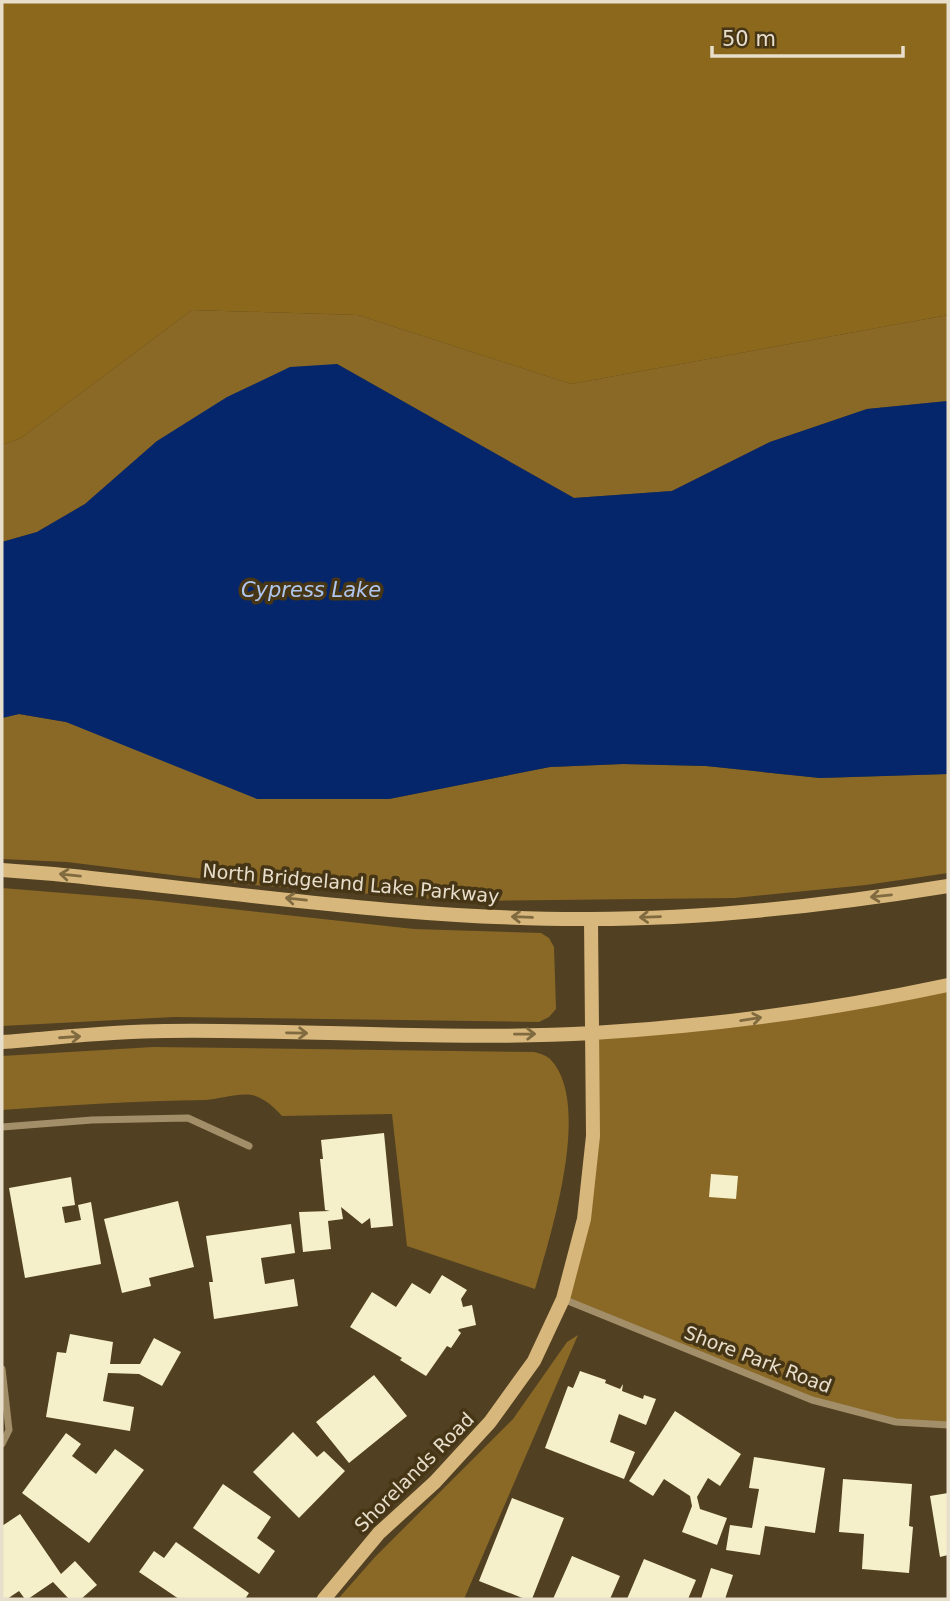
<svg xmlns="http://www.w3.org/2000/svg" width="950" height="1601" font-family="'DejaVu Sans',sans-serif">
	<style>
		.green { fill: #8a6927 }
		.forest { fill: #8b681b }
		.water { fill: #05266b }
		.building { fill: #f5f0c9 }
		.lines { fill: none; stroke-linecap: round; stroke-linejoin: round }
		.street { stroke: #a28e69; stroke-width: 7 }
		.secondary { stroke: #d8b77c; stroke-width: 14 }
		.oneway { stroke: #806a3f }
		.labels { text-anchor: middle; stroke-width: 7; stroke-linejoin: round; paint-order: stroke }
		.street-label { font-size: 19px; fill: #e8decc; stroke: #463616 }
		.water-label { font-size: 21px; font-style: italic; fill: #afc6ee; stroke: #463616 }
	</style>
	<rect width="100%" height="100%" fill="#514021"/>
	<path class="green" d="M192,310l166,5 213,69 377,-69v86l-81,8 -97,33 -98,49 -98,7 -237,-134 -180,77 -72,63 -48,28 -35,10v-97l19,-7z
		M19,714l47,8 323,77 161,-32 73,-3 83,2 114,12 128,-4v99l-82,12 -131,13 -271,3 -211,-16 -186,-23 -65,-3v-141z
		M2,888l148,12 264,29 127,4 8,5 5,9 2,62 -7,8 -10,5 -365,-5 -172,9z
		M948,985v440l-52,-3 -83,-22 -250,-101 25,-82 3,-184 143,-11z
		M153,1047l381,5c5,1 11,3 15,6 45,43 1,179 -14,231l-128,-43 -15,-132 -110,2c-8,-9 -18,-18 -30,-21 -16,-2 -31,4 -47,5 -68,1 -136,5 -203,10v-54z
		M578,1335l-114,264h-126l37,-42 138,-138 54,-77z"/>
	<path class="forest" d="M2,2h946v313l-377,69 -213,-69 -166,-5 -171,128 -19,7z"/>
	<path class="water" d="M337,364l237,134 98,-7 98,-49 97,-33 81,-8v373l-128,4 -114,-12 -83,-2 -73,3 -161,32h-132l-191,-77 -47,-8 -17,4v-176l35,-10 48,-28 72,-63 70,-44 63,-30z"/>
	<path class="building" d="M384,1133l9,93 -22,2 -1,-10 -8,6 -21,-17 2,12 -15,2 3,28 -28,3 -4,-40 31,-1 -5,-1 -5,-51h3l-2,-19z
		M711,1174l27,2 -2,23 -27,-2z
		M71,1177l4,28 -13,2 3,16 16,-3 -3,-15 13,-3 10,62 -76,14 -16,-90z
		M178,1201l16,66 -45,11 2,8 -29,7 -18,-74z
		M291,1224l4,29 -34,5 4,26 29,-5 4,27 -84,13 -5,-37h4l-7,-46z
		M442,1275l25,15 -6,9 2,8 9,-2 4,20 -17,4 -1,1 3,3 -10,15 -4,-2 -21,30 -26,-16 2,-2 -52,-31 22,-35 24,15 16,-24 18,11z
		M70,1334l43,8 -3,22h30l14,-26 27,14 -19,34 -23,-12 -31,-1 -5,28 31,6 -4,24 -84,-14 11,-65 9,1z
		M580,1371l26,9 -1,3 15,6 3,-5 -1,7 21,8 1,-4 12,4 -10,26 -27,-11 -9,28 25,10 -11,27 -79,-31 23,-62 5,2z
		M374,1375l33,41 -58,47 -33,-41z
		M675,1411l66,43 -21,32 -12,-8 -11,19 3,12 27,9 -10,27 -35,-13 10,-26 -2,-10 -26,-17 -11,17 -24,-15z
		M293,1432l24,25 7,-6 21,20 -46,47 -46,-46z
		M66,1433l15,11 -9,12 24,18 19,-25 29,21 -55,73 -67,-50z
		M754,1457l71,11 -10,65 -50,-7 -5,29 -34,-5 4,-25 22,3 7,-39 -10,-1z
		M843,1479l69,5 -3,42 4,1 -4,46 -47,-4 2,-35 -25,-2z
		M223,1484l48,33 -14,21 18,13 -16,23 -66,-46z
		M948,1493v62l-8,2 -10,-61z
		M512,1498l52,20 -32,81h-7l-46,-18z
		M20,1514l41,60 14,-13 22,24 -16,14h-12l-16,-17 -25,17h-3l-6,-8 -12,8h-5v-73z
		M176,1542l73,51 -4,6h-66l-40,-27 15,-21 10,7z
		M572,1556l48,20 -10,23h-57z
		M644,1559l52,21 -8,19h-61z
		M711,1568l22,7 -8,24h-24z"/>
	<g class="lines">
		<path class="street" d="M2,1127l90,-7 96,-2 61,28
			M563,1299l249,101 84,22 52,3
			M2,1369l7,61 -7,14"/>
		<path class="secondary" d="M2,870l52,4c177,18 359,46 537,45 119,0 240,-14 357,-33
			M2,1042c54,-4 109,-11 163,-11 142,-2 285,10 428,2 119,-7 238,-23 355,-48
			M324,1599l55,-66 56,-51 55,-60 44,-61 29,-62 21,-80 9,-83 -2,-217"/>
	</g>
	<defs><path id="oneway-shaft" d="M-6 0H5M1.5-3L5.5 0L1.5 3" fill="none" stroke-width="1.6" stroke-linecap="round" stroke-linejoin="round" transform="scale(1.75)"/></defs>
	<g class="oneway">
		<use href="#oneway-shaft" transform="translate(70 875) rotate(-174)"/>
		<use href="#oneway-shaft" transform="translate(881 896) rotate(174)"/>
		<use href="#oneway-shaft" transform="translate(296 899) rotate(-174)"/>
		<use href="#oneway-shaft" transform="translate(522 917) rotate(-178)"/>
		<use href="#oneway-shaft" transform="translate(650 917) rotate(178)"/>
		<use href="#oneway-shaft" transform="translate(751 1019) rotate(-9)"/>
		<use href="#oneway-shaft" transform="translate(297 1033) rotate(1)"/>
		<use href="#oneway-shaft" transform="translate(525 1034) rotate(-1)"/>
		<use href="#oneway-shaft" transform="translate(70 1037) rotate(-4)"/>
	</g>
	<g class="labels">
		<g class="street-label">
			<text transform="translate(351 883) rotate(5)" y="7">North Bridgeland Lake Parkway</text>
			<text transform="translate(758 1359) rotate(21)" y="7">Shore Park Road</text>
			<text transform="translate(414 1472) rotate(-45)" y="7">Shorelands Road</text>
		</g>
		<g class="water-label">
			<text x="311" y="597">Cypress Lake</text>
		</g>
	</g>
	<rect width="950" height="1601" fill="none" stroke="#e8decc" stroke-width="7"/>
	<path d="M712 46v10h191v-10" fill="none" stroke="#e8decc" stroke-width="3.5"/>
	<text x="722" y="46" font-size="21" fill="#e8decc" stroke="#463616" stroke-width="5" paint-order="stroke">50 m</text>
</svg>
